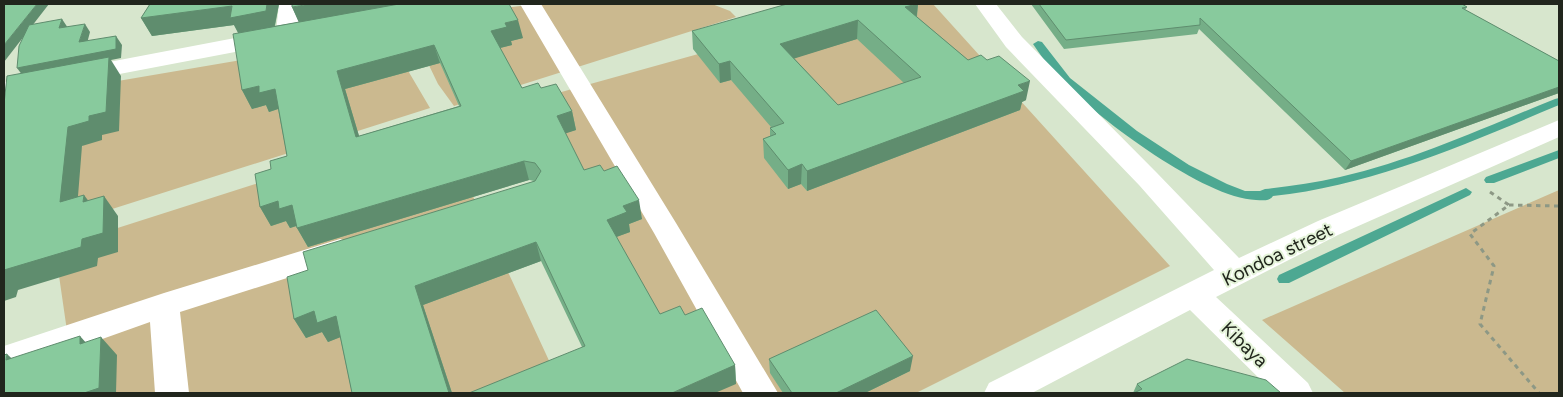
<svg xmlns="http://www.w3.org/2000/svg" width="1563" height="397" font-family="Figtree,sans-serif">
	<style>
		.green { fill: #cbb98f }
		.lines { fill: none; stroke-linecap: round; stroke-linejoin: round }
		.stream { fill: #4da892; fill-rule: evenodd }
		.path { stroke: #8d9885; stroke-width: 3; stroke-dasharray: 4.5 4.5; stroke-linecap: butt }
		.minor { fill: #fff; fill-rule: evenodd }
		.wall { fill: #75ae87; fill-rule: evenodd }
		.shaded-wall { fill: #5f8d6e }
		.building { fill: #88ca9d; stroke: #5f8d6e; fill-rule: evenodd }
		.labels { text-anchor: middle; stroke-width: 4; stroke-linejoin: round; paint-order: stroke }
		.street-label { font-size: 19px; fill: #21261d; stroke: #e5f4da }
	</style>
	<rect width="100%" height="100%" fill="#d7e6cd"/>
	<path class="green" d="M537,4h175l18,7 6,6 -282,89 -16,-22 -14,-29 54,-44z
		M878,4h55l237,262 -254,127h-293l-112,-287z
		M387,35l43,73 -387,123 69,-149z
		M440,125l124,268h-488l-21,-145z
		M1559,190v203h-214l-83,-73z"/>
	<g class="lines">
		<path class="stream" d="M1038,41l4,1 28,36 67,53 52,34 38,19 18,7h15l5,-2c25,-3 50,-6 75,-12 75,-17 145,-50 215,-78l4,-1v7c-93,39 -185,80 -286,91 -4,6 -11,4 -17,4 -52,-2 -155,-80 -193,-117 -11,-11 -21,-26 -30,-39z
			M1559,150v8l-65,25h-8l-2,-3 2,-3z
			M1466,188l6,4 -2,3 -181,88h-10l-2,-4 2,-4z"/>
		<path class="path" d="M1490,192l19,13 -39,29 24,32 -14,58 59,69
			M1509,205l50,1"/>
		<path class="minor" d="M279,4h21l-2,31 -3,5h-13l-10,5 -268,51v-14l268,-51 4,1z
			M520,4h21l135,219 102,170h-35l-89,-160z
			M975,4h21l26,33 135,136 82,85 79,-37 241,-101v17l-221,98 -122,62 92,86 5,10h-39l-84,-83 -158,83h-48l5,-10 225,-113 -75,-85 -133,-138z
			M340,239l10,3 5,8 -5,8 -170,54 9,81h-34l-5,-71 -146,52v-28l160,-53z"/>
	</g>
	<path class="wall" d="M150,4h129l-4,22 24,-4 -7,-15 231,31 -12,3 1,4 -12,3 22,40h19l31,23 4,19 -11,3 19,37 20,1 38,48 -13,5 1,8 -14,5 44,77 25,1 50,50 1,19 -154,-37 -41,-86 -118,44 29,88h-100l-12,-56 -12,5 -6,-10 -16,6 -12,-19 14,-49 226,-89 -5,-1 -221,67 -11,-19v-2l-7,2 -4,-7 -15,5 -11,-19 11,-38 16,-13 -9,-47 -9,3 -3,-7 -14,4 -10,-19 -4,-57 -4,-8 -82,11 -11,-18zM440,63l19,43 -100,30 -14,-47z
		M918,4l-1,13 51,43 58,40 -4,2 -2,8 -213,81 -6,-7 -13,5 -24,-31 -1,-19 7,-3v-8l1,-1 -40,-47 -11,3 -27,-34 -1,-18zM857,39l47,44 -66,22 -44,-47z
		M1031,4h431l5,3 -2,3 94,51v32l-214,77 -146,-141 -2,5 -133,15z
		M769,359l141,12 -45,22h-82l-13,-20z
		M1137,384l144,9h-148z"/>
	<path class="shaded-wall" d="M37,4h12l-45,58v-17z
		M267,4h12l-5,25 -34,7 -6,-11 -82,11 -11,-18 91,-12z
		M311,4h111l-122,21 -8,-18z
		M918,4l-2,18 -11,-15z
		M62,19l6,9h-9z
		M518,20l5,18 -12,3 1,4 -16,4 -5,-18 14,-8z
		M858,20l-1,19 -77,24v-19z
		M85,24l5,8 -5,19 -6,-9z
		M116,36l6,9 -1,13 -10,2 10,16 -2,55 -17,4v5l-20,6 -6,75 -16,-19 -37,-126 -6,-8z
		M434,45l6,18 -95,26 20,67 -9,-19 -19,-66z
		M730,61l1,19 -11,3 -1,-19z
		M1030,81l-4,19 -4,2 -2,8 -213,81v-20l211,-86z
		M259,86l16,3 9,18 -15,5 -3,-7 -14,4 -10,-19z
		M1559,87v6l-214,77 6,-9z
		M572,111l4,19 -15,5 -4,-19z
		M524,161l5,19 -221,67 -11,-19z
		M802,164l-1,20 -13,5v-19z
		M84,195l15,20 -16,-13z
		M104,196l14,20v36l-20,6 -1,8 -79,24 -2,7 -12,4v-31l78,-31z
		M639,200l3,19 -13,5 1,8 -19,7 -4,-19 16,-14z
		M278,201l14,4 10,19 -12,4 -4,-7 -15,5 -11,-19z
		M536,242l5,19 -118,44 29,88h-3l-34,-107z
		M314,311l22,5 10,19 -18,7 -6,-10 -16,6 -12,-19z
		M80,336l16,18 -16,-10z
		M101,337l16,18 -1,38h-32z
		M7,354l19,18 -20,-12z
		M913,356l-3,15 -45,22h-29z
		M735,365l1,19 -21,9h-43z"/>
	<path class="building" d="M4,4h33l-33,41z
		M150,4h117l-1,7 -36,7 2,-12 -91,12z
		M292,4h19l-19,3z
		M399,4h110l9,16 -13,3 2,4 -16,4 31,57 16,-5 3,5 15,-4 16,27 -15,5 27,54 16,-5 4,6 13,-5 22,34 -16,6 4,6 -20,8 53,94 20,-8 5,9 17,-7 33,57 -63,28h-203l116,-47 -49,-104 -121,44 34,107h-97l-16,-77 -19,7 -3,-12 -20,8 -7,-42 21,-7 -5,-18 232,-71 6,-10 -6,-8 -11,-2 -227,67 -5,-23 -13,4 -1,-8 -18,6 -5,-33 16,-5 -1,-8 17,-5 -12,-67 -16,4v-7l-17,4 -9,-56zM434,45l27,61 -105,31 -19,-66z
		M787,4h130l-12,3 63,53 13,-5 6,5 12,-4 31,25 -12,4 6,6 -217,80 -5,-7 -14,6 -25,-31 13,-5 -6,-6 14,-5 -54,-62 -11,3 -27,-33zM858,20l63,57 -83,28 -58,-61z
		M1039,4h423l5,3 -5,1 97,53v26l-208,74 -151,-143v7l-134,15z
		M62,19l-3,9 26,-4 -6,18 37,-6v13l-99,19 2,-22 10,-21z
		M109,57l-3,55 -17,4v5l-21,6 -8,75 24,-7 -1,7 21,-6 -1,37 -21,6 -1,8 -77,23v-166l3,-28z
		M876,310l37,46 -77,37h-44l-23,-34z
		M80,336v8l21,-7 -2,51 -15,5h-80v-38l3,-1 -1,6z
		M1187,359l79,21 15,13h-147l8,-4 -5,-5z"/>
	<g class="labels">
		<g class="street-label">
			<text transform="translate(1277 254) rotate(-26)" y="7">Kondoa street</text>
			<text transform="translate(1245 344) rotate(44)" y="7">Kibaya</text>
		</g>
	</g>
	<rect width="1563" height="397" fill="none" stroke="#21261d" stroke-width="10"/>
</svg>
